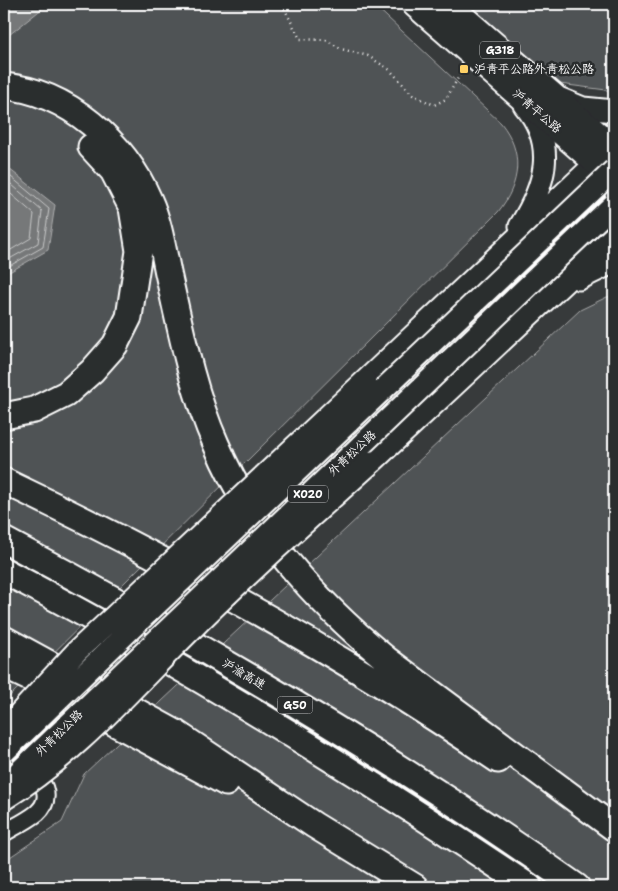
<svg xmlns="http://www.w3.org/2000/svg" width="618" height="891" font-family="'Shantell Sans','LXGW WenKai TC',sans-serif">
	<style>
		.green { fill: #505354; stroke: #a8a9aa }
		.water { fill: #767879; stroke: #adaeaf }
		.lines { fill: none; stroke-linecap: round; stroke-linejoin: round }
		.shore { stroke: #c8c9c9; stroke-width: 1 }
		.minor-casing { stroke: #fff; stroke-width: 20 }
		.major-casing { stroke: #fff; stroke-width: 25 }
		.highway-casing { stroke: #fff; stroke-width: 29 }
		.path { stroke: #fff; stroke-width: 2.5; stroke-dasharray: 1 4; stroke-linecap: butt }
		.minor { stroke: #2a2d2e; stroke-width: 16 }
		.major { stroke: #2a2d2e; stroke-width: 21 }
		.highway { stroke: #2a2d2e; stroke-width: 25 }
		.major-bridge-casing { stroke: #fff; stroke-width: 25; stroke-linecap: butt }
		.major-bridge { stroke: #2a2d2e; stroke-width: 21 }
		.poi-dot { fill: #ffd166; stroke: #2a2d2e; stroke-width: 2 }
		.labels { text-anchor: middle; stroke-width: 5; stroke-linejoin: round; paint-order: stroke }
		.shield { fill: #2a2d2e; stroke: #bfc0c0; stroke-width: 1 }
		.shield-label { font-size: 11px; font-weight: bold; fill: #fff }
		.poi-label { font-size: 12px; fill: #fff; stroke: #2a2d2e; text-anchor: start }
		.street-label { font-size: 12px; fill: #fff; stroke: #2a2d2e }
	</style>
	<rect width="100%" height="100%" fill="#373a3b"/>
	<filter id="ink" filterUnits="userSpaceOnUse"><feTurbulence type="fractalNoise" baseFrequency=".02" numOctaves="2"/><feDisplacementMap in="SourceGraphic" scale="10" xChannelSelector="R" yChannelSelector="G"/><feConvolveMatrix kernelMatrix="1 2 1 2 8 2 1 2 1" color-interpolation-filters="sRGB"/></filter>
	<g filter="url(#ink)">
		<path class="green" d="M4,4h369l128,119c23,29 20,60 -3,89l-494,490z
			M462,4h152v87l-62,-8z
			M614,296v591h-610v-26l58,-39 22,-48 496,-464 27,-13z"/>
		<path class="water" d="M4,4h44l-44,35z
			M4,165l51,40 -7,45 -44,25z"/>
		<g class="lines">
			<path class="shore" d="M4,171l45,38 -6,38 -39,22
				M4,178l38,33 -4,32 -34,19
				M4,188l30,26 -3,24 -27,16"/>
			<defs>
				<path id="minor" d="M4,744c17,15 60,45 33,69 -10,8 -23,14 -33,20"/>
				<path id="major" d="M561,99l22,9 31,3
					M520,226c25,-40 38,-81 4,-121
					M579,279l35,-17
					M365,381l244,-230
					M372,462l242,-226"/>
				<path id="highway" d="M415,4l199,174
					M447,4l167,145
					M4,86c64,6 120,56 145,114 10,22 14,49 19,73 13,58 24,117 48,171 37,87 97,155 170,215l228,169
					M4,416l30,-6 32,-16 26,-23 23,-26 14,-28 10,-66 -7,-43 -19,-37 -22,-24
					M4,481c170,81 338,173 494,279
					M4,540c197,104 391,218 573,347
					M4,571c182,95 355,202 525,316
					M4,639l172,94 138,92 101,62
					M4,666l40,19 182,98"/>
			</defs>
			<use href="#minor" class="minor-casing"/>
			<use href="#major" class="major-casing"/>
			<use href="#highway" class="highway-casing"/>
			<path class="path" d="M282,4l18,35 26,1 15,9 27,7 22,14 23,25 21,10 12,-6 16,-28"/>
			<use href="#minor" class="minor"/>
			<use href="#major" class="major"/>
			<use href="#highway" class="highway"/>
			<defs>
				<path id="major-bridge" d="M4,730l73,-79 288,-270
					M4,752l132,-128 478,-454
					M4,786l610,-582
					M4,799c73,-45 129,-112 190,-172 57,-57 118,-111 178,-165"/>
			</defs>
			<use href="#major-bridge" class="major-bridge-casing"/>
			<use href="#major-bridge" class="major-bridge"/>
		</g>
	</g>
	<rect class="poi-dot" x="459" y="64" width="10" height="10" rx="2.5"/>
	<g class="labels">
		<g class="shield">
			<rect x="480" y="41.5" width="40" height="17" rx="4"/>
			<rect x="288" y="485.5" width="40" height="17" rx="4"/>
			<rect x="277.5" y="696.5" width="35" height="17" rx="4"/>
		</g>
		<g class="shield-label">
			<text x="500" y="54">G318</text>
			<text x="308" y="498">X020</text>
			<text x="295" y="709">G50</text>
		</g>
		<g class="poi-label">
			<text x="474" y="73">沪青平公路外青松公路</text>
		</g>
		<g class="street-label">
			<text transform="translate(537 111) rotate(41)" y="4">沪青平公路</text>
			<text transform="translate(352 453) rotate(-43)" y="4">外青松公路</text>
			<text transform="translate(244 674) rotate(31)" y="4">沪渝高速</text>
			<text transform="translate(59 733) rotate(-44)" y="4">外青松公路</text>
		</g>
	</g>
	<rect width="618" height="891" fill="none" stroke="#2a2d2e" stroke-width="20"/>
	<rect x="10" y="10" width="598" height="871" fill="none" stroke="#fff" stroke-width="2" filter="url(#ink)"/>
</svg>
